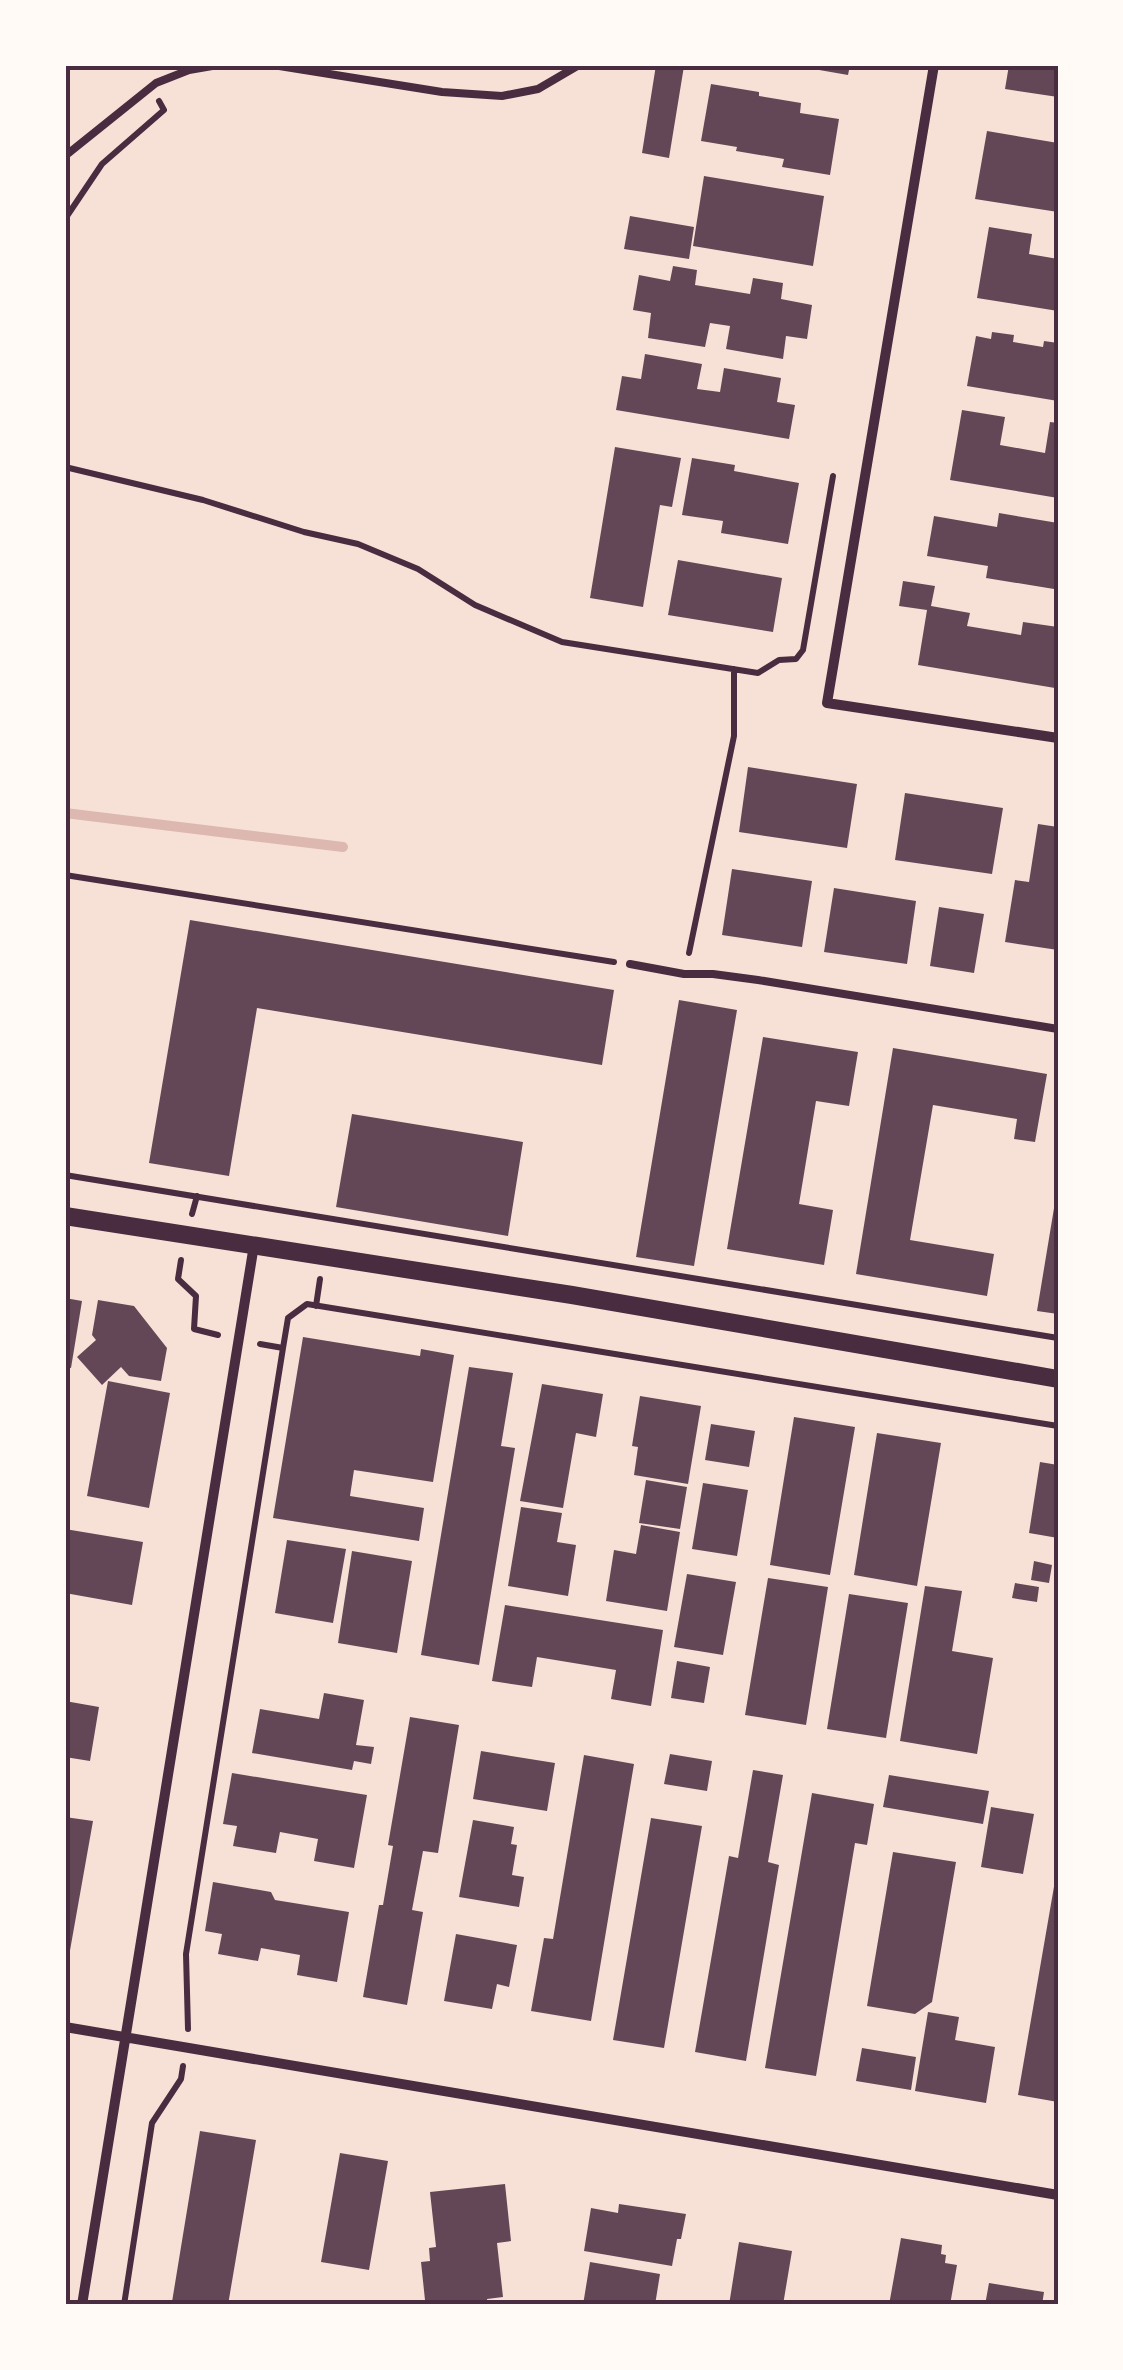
<svg xmlns="http://www.w3.org/2000/svg" width="1123" height="2370" font-family="Inter,sans-serif">
	<style>
		.lines { fill: none; stroke-linecap: round; stroke-linejoin: round }
		.stream { stroke: #dcb8b0; stroke-width: 10 }
		.building { fill: #644757 }
		.path { stroke: #4a2c40; stroke-width: 6 }
		.service { stroke: #4a2c40; stroke-width: 8 }
		.minor { stroke: #4a2c40; stroke-width: 10 }
		.tertiary { stroke: #4a2c40; stroke-width: 18 }
		.neatline { fill: none; stroke: #4a2c40; stroke-width: 4 }
	</style>
	<rect width="100%" height="100%" fill="#f7e1d7"/>
	<g class="lines">
		<path class="stream" d="M65,813l278,34"/>
	</g>
	<path class="building" d="M656,65l28,1 -15,92 -27,-5z
		M802,65h48l-2,10 -46,-8z
		M1009,65h49v32l-53,-8z
		M711,84l48,8v4l42,7 -1,10 39,6 -9,56 -48,-8 2,-8 -48,-8 1,-4 -36,-6z
		M987,131l71,12v69l-83,-13z
		M704,176l120,20 -11,70 -120,-20z
		M630,216l64,11 -5,32 -65,-10z
		M989,227l43,7 -3,20 29,5v52l-81,-13z
		M673,266l24,4 -2,15 55,9 3,-16 30,5 -2,16 31,6 -5,34 -21,-3 -3,23 -57,-10 4,-23 -20,-3 -5,24 -57,-9 3,-25 -18,-3 6,-35 31,6z
		M992,332l22,3 -1,7 30,5 1,-6 14,2v58l-91,-15 9,-50 15,3z
		M645,354l57,10 -5,25 23,3 4,-24 57,10 -4,24 18,3 -6,34 -173,-29 6,-34 19,3z
		M962,410l43,7 -5,28 45,8 5,-31 8,1v75l-108,-18z
		M615,447l66,11 -9,49 -12,-2 -17,102 -53,-9z
		M692,458l43,7 -1,6 65,12 -11,61 -67,-11 2,-12 -41,-6z
		M999,513l59,10v44l-4,22 -68,-11 2,-12 -61,-10 7,-40 63,11z
		M678,560l104,18 -9,54 -105,-17z
		M903,581l32,5 -4,20 39,7 -3,13 54,9 2,-13 35,5v43l-3,18 -137,-23 9,-55 -28,-4z
		M748,767l109,17 -10,64 -108,-16z
		M905,793l98,15 -11,66 -97,-14z
		M1038,824l20,3v123l-53,-8 10,-62 14,2z
		M732,869l80,12 -10,66 -80,-12z
		M834,888l82,13 -9,63 -83,-12z
		M939,907l45,7 -10,59 -44,-7z
		M190,920l424,70 -12,75 -345,-57 -28,168 -80,-13z
		M679,1000l58,10 -43,256 -58,-9z
		M763,1037l95,15 -9,54 -33,-5 -17,103 34,6 -9,55 -97,-16z
		M893,1048l154,26 -12,68 -21,-3 3,-20 -84,-14 -23,135 84,14 -7,42 -131,-22z
		M352,1114l171,28 -15,94 -172,-29z
		M1056,1196l2,1v117l-21,-3z
		M65,1298l17,3 -11,67 -6,-1z
		M98,1300l36,6 33,42 -6,33 -32,-5 -8,-9 -19,18 -25,-28 19,-17 -4,-5z
		M303,1337l117,19 1,-7 33,6 -21,127 -79,-12 -4,26 74,12 -5,33 -146,-23z
		M469,1367l44,6 -12,73 14,2 -36,217 -58,-10z
		M108,1381l62,12 -21,115 -62,-12z
		M542,1384l61,10 -7,43 -20,-4 -13,75 -43,-7z
		M640,1396l61,10 -13,78 -54,-9 4,-28 -6,-1z
		M794,1417l61,10 -25,148 -60,-10z
		M711,1424l44,7 -6,36 -44,-7z
		M877,1433l64,10 -24,143 -63,-11z
		M1040,1462l18,3v73l-29,-5z
		M646,1480l41,7 -7,42 -41,-6z
		M703,1483l45,7 -11,66 -45,-7z
		M521,1507l41,6 -5,29 19,3 -8,51 -60,-10z
		M641,1525l39,7 -13,79 -61,-10 8,-51 22,4z
		M65,1529l78,13 -11,63 -67,-12z
		M287,1540l59,9 -13,74 -58,-10z
		M352,1551l60,10 -15,92 -59,-10z
		M1034,1561l18,4 -3,18 -18,-3z
		M687,1574l49,8 -13,73 -49,-8z
		M768,1578l60,9 -22,138 -61,-10z
		M1015,1583l24,4 -2,15 -25,-4z
		M925,1586l37,5 -10,60 41,7 -16,96 -77,-13z
		M849,1594l59,9 -22,135 -59,-9z
		M505,1605l158,25 -12,76 -40,-7 5,-29 -79,-13 -5,30 -40,-6z
		M677,1661l33,6 -6,36 -33,-5z
		M324,1693l40,7 -8,45 18,2 -3,17 -17,-3 -2,9 -100,-17 8,-44 59,10z
		M65,1701l34,6 -9,54 -25,-4z
		M410,1717l49,8 -21,128 -15,-2 -11,59 11,2 -16,93 -44,-8 16,-92h4l10,-59 -5,-1z
		M481,1751l74,12 -8,48 -74,-12z
		M670,1754l42,7 -5,30 -43,-7z
		M584,1755l50,9 -43,257 -60,-10 13,-73 9,1z
		M753,1770l30,5 -15,87 11,3 -33,196 -51,-9 34,-196 9,2z
		M232,1773l135,22 -13,73 -40,-7 4,-22 -38,-7 -4,21 -43,-7 4,-20 -14,-2z
		M889,1775l100,16 -6,33 -100,-17z
		M812,1793l62,11 -7,41 -12,-2 -39,233 -51,-8z
		M991,1807l43,7 -11,60 -42,-7z
		M65,1817l28,4 -24,135 -4,-1z
		M651,1818l51,8 -38,222 -51,-8z
		M473,1820l41,7 -3,17 6,1 -5,30 12,2 -5,30 -60,-10z
		M893,1852l63,10 -24,140 -17,12 -48,-8z
		M1056,1875h2v227l-40,-7z
		M213,1882l58,10 4,8 74,12 -12,70 -40,-7 3,-20 -39,-7 -3,13 -40,-7 4,-20 -17,-3z
		M456,1934l61,11 -8,42 -12,-3 -5,25 -48,-8z
		M928,2012l31,5 -4,23 40,7 -9,56 -71,-12z
		M862,2048l54,9 -5,33 -55,-9z
		M200,2131l56,9 -28,165h-35l-21,-3z
		M340,2153l48,8 -19,109 -48,-8z
		M505,2184l6,57 -14,2 6,54 -16,2 1,6h-67v-4l4,-1 -4,-38 9,-1 -1,-13 7,-1 -6,-55z
		M619,2204l67,10 -5,25h-4l-5,27 -88,-15 7,-43 27,5z
		M901,2238l41,7 -1,9 5,1 -1,8 12,2 -7,40h-61z
		M739,2242l53,9 -9,54h-54z
		M590,2262l70,12 -5,31h-72z
		M989,2283l55,9 -2,13h-57z"/>
	<g class="lines">
		<path class="path" d="M65,219l37,-55 62,-54 -5,-9
			M65,467l138,33 101,32 54,12 60,25 57,36 87,37 196,31 21,-13 17,-1 7,-9 30,-174
			M65,875l549,87
			M689,953l45,-217v-67
			M65,1175l993,163
			M192,1214l5,-18
			M181,1260l-3,19 18,17 -2,33 24,6
			M316,1306l4,-27
			M260,1344l23,4 5,-30 19,-14 751,122
			M188,2029l-2,-75 97,-606
			M124,2305l28,-182 29,-44 2,-13"/>
		<path class="service" d="M273,65l169,27 60,4 36,-7 41,-24
			M65,156l91,-73 33,-13 29,-5
			M630,964l54,10h29l45,6 300,49"/>
		<path class="minor" d="M934,65l-107,638 231,35
			M65,2027l993,168
			M82,2305l172,-1060"/>
		<path class="tertiary" d="M65,1216l507,79 486,84"/>
	</g>
	<rect width="1123" height="2370" fill="none" stroke="#fffaf5" stroke-width="135"/>
	<rect x="68" y="68" width="988" height="2234" class="neatline"/>
</svg>
